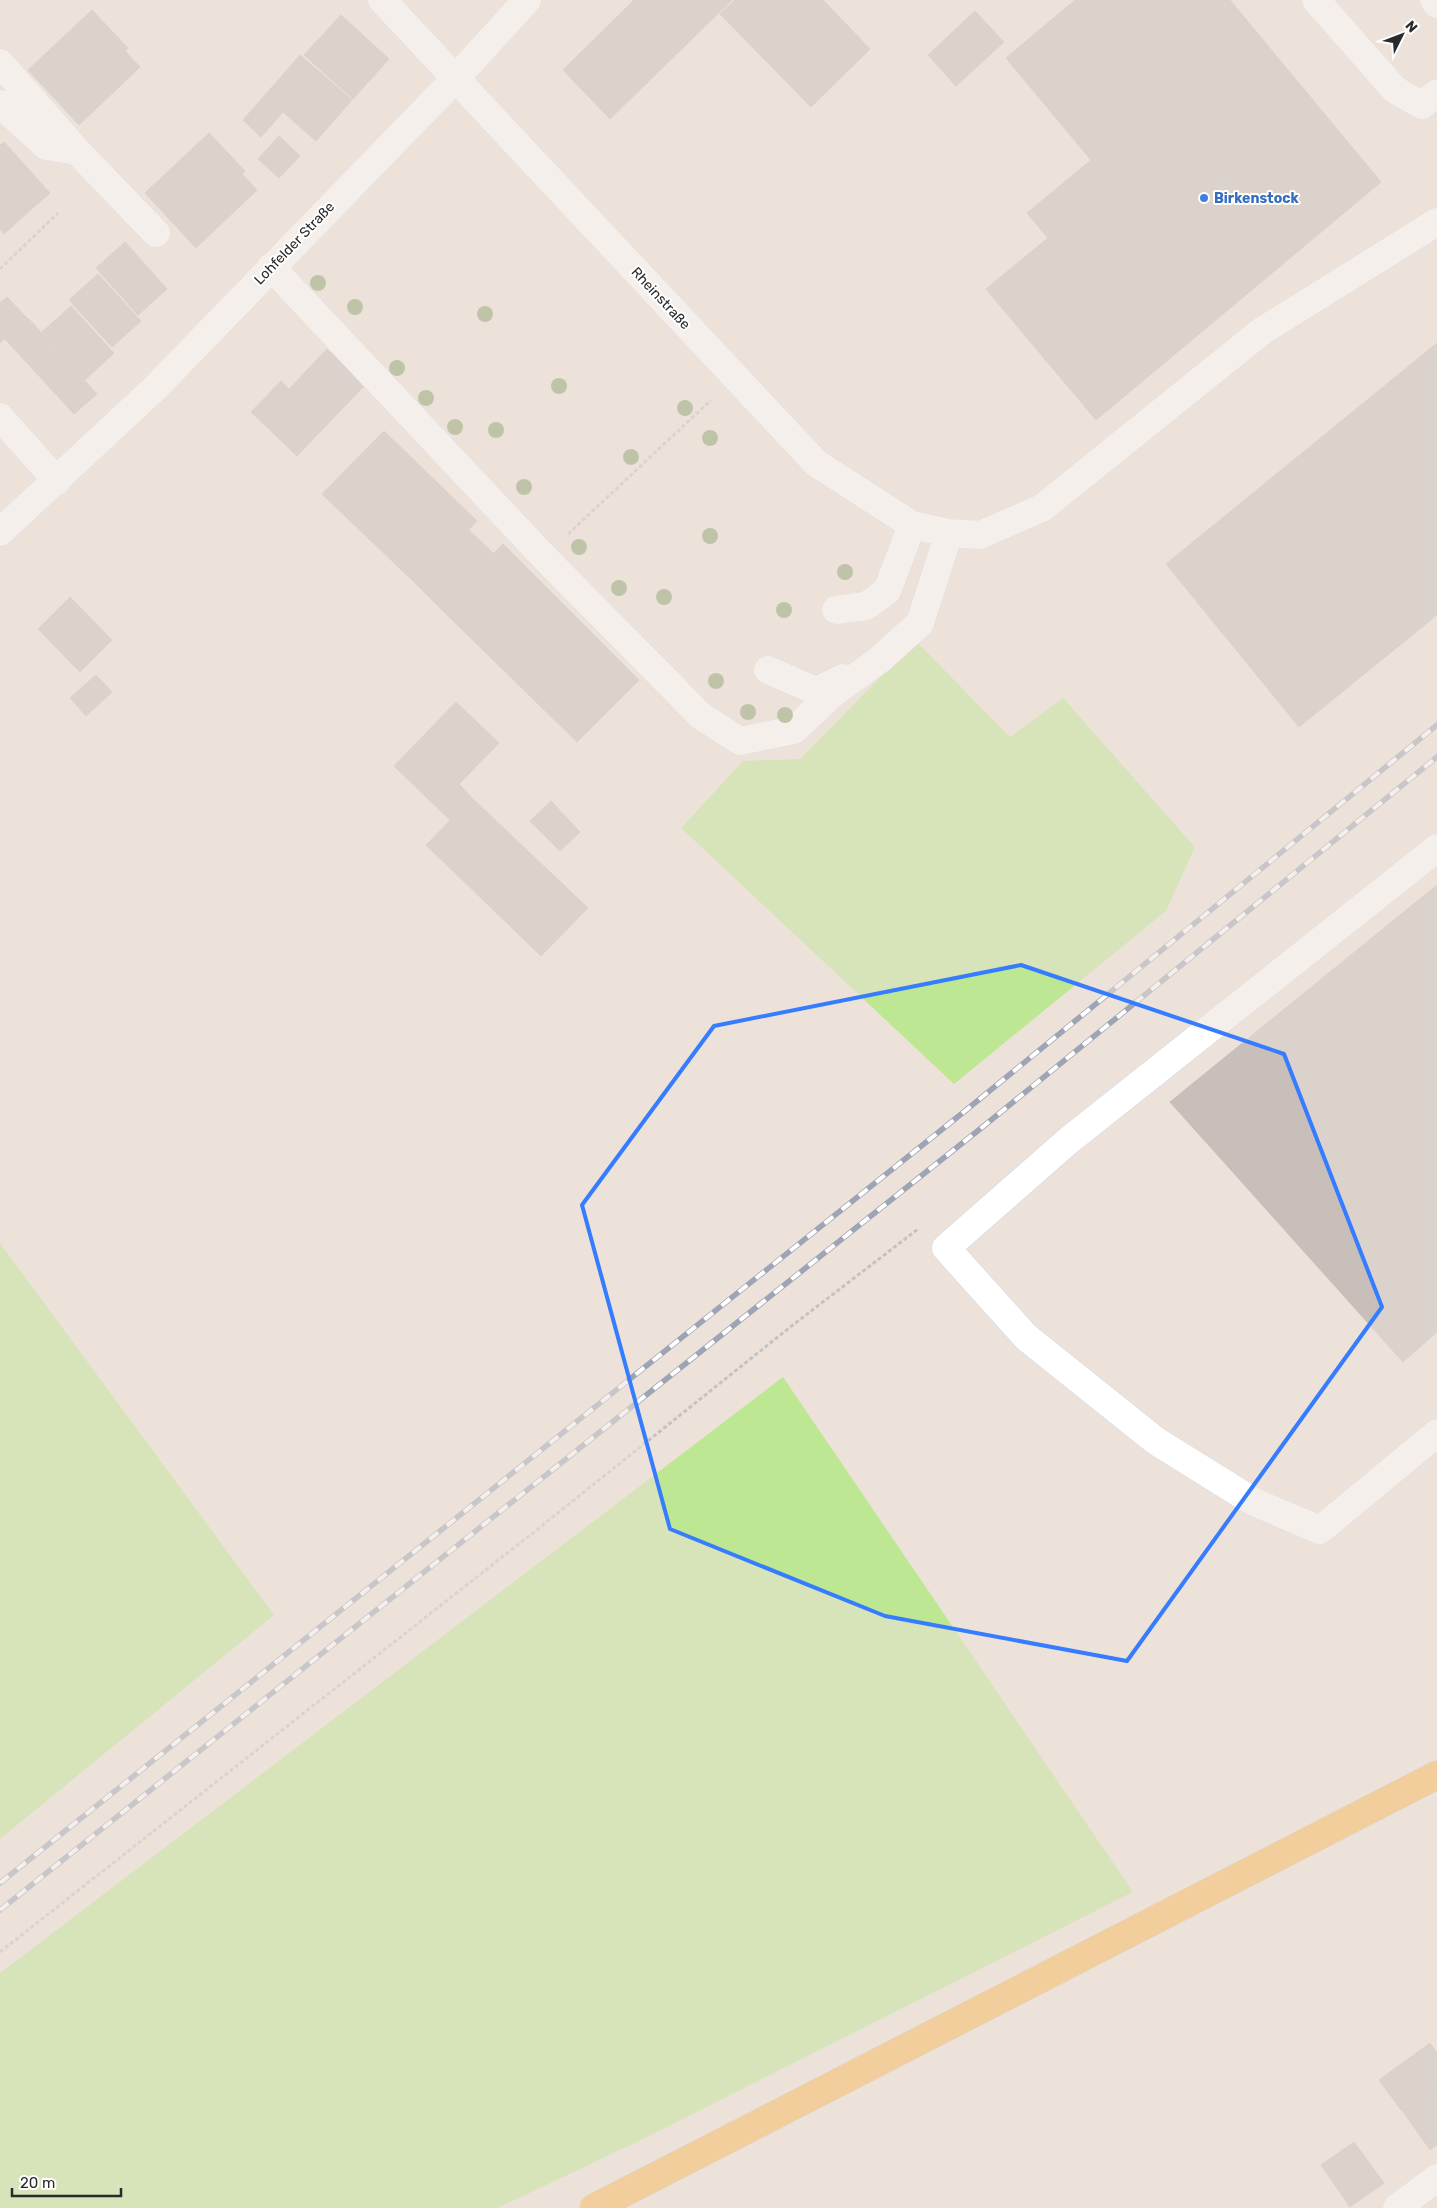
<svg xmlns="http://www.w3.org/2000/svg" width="1437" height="2208" font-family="Rubik,sans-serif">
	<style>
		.green { fill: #bde793 }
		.building { fill: #c8bfba; stroke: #c8beb4 }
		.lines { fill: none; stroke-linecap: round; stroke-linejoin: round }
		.minor-casing { stroke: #cfd7e4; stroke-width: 29 }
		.major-casing { stroke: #c3c3c3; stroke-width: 29 }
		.path { stroke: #c3c3c3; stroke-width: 3; stroke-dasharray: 4 2.5; stroke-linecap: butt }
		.minor { stroke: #fff; stroke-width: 28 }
		.major { stroke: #fab752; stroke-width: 28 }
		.rail-casing { stroke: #9da4b5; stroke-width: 5.5 }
		.rail { stroke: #fff; stroke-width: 4; stroke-dasharray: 11; stroke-linecap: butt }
		.tree { fill: #88a16e }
		.marked { fill: none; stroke: #357cff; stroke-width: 4; stroke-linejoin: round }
		.shop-dot { fill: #3f7fe0; stroke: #fff; stroke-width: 2 }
		.labels { text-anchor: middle; stroke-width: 4; stroke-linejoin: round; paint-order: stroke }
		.shop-label { font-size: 14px; font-weight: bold; fill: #366cbe; stroke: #fff; text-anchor: start }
		.street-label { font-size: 14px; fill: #2a2a2a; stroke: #fff }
	</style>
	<rect width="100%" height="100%" fill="#ede2da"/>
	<path class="green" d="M916,641l94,96 53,-39 132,149 -29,64 -212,173 -273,-256 62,-67 57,-2z
		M0,1243l274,372 -274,224z
		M783,1377l350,515 -488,246 -147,70h-498v-235z"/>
	<path class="building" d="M634,0h98l-122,119 -47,-49z
		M735,0h88l47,49 -59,58 -91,-93z
		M1075,0h155l151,182 -285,238 -110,-131 62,-51 -21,-25 64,-53 -85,-102z
		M92,10l36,38 -3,3 15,16 -61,58 -51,-55z
		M975,11l29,31 -48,44 -28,-31z
		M341,15l48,44 -36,40 -49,-44z
		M300,55l52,45 -36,41 -33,-29 -22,25 -18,-17z
		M209,133l36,38 -3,3 15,16 -61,58 -51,-55z
		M279,136l21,20 -21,22 -21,-19z
		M4,142l46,51 -24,21 -26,-29v-40z
		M0,185l26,29 -22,20 -4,-5z
		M125,242l42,47 -29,26 -42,-47z
		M98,274l43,47 -29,26 -43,-47z
		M7,297l20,21 -27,25v-40z
		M71,306l43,47 -29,27 -43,-48z
		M28,318l69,76 -23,20 -69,-75z
		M1437,343v272l-138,112 -133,-163z
		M327,349l38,36 -68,71 -46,-44 30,-31 8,8z
		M384,431l93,90 -61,63 -94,-90z
		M468,529l25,24 -53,55 -24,-24z
		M503,544l136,136 -62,62 -137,-134z
		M70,597l42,43 -32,32 -42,-43z
		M96,675l16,17 -26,24 -16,-18z
		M456,702l43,41 -40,41 13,14 -22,22 -56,-54z
		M472,798l116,110 -47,48 -115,-111z
		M551,801l29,31 -20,19 -30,-30z
		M1437,885v447l-34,30 -233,-260z
		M1430,2043l7,10v31l-36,26 -22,-30z
		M1437,2085v60l-7,5 -28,-40z
		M1354,2142l30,41 -34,24 -29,-42z"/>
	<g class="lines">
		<defs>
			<path id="minor" d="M382,0l434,463 96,62 37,8 31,2 62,-27 220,-177 175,-109
				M1316,0l79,90 27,15 15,-12
				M1434,0l3,4
				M0,63l77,88 79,82
				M0,104l46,42 31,5
				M271,267l273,290 157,159 39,25 54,-11 37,-35 48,-35 41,-37 29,-90
				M0,417l57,64
				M0,532l154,-143 301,-310 72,-79
				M836,610l30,-4 21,-15 25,-66
				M768,670l48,21 27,-13
				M1437,848l-369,293 -122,107 80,89 130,104 98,61 66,28 117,-97
				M1397,2208l40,-30"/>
			<path id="major" d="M594,2208l843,-433"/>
		</defs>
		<use href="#minor" class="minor-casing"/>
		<use href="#major" class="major-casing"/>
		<path class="path" d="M0,269l58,-56
			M568,534l143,-134
			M0,1952l529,-416 260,-208 129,-99"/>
		<use href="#minor" class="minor"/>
		<use href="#major" class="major"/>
		<defs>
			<path id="rail" d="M0,1883l965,-772 472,-386
				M0,1910l985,-785 452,-368"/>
		</defs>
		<use href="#rail" class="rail-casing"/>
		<use href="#rail" class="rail"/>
	</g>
	<g class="tree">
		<circle cx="318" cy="283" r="8"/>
		<circle cx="355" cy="307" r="8"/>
		<circle cx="485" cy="314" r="8"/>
		<circle cx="397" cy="368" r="8"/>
		<circle cx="559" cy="386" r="8"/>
		<circle cx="426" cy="398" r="8"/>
		<circle cx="685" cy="408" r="8"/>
		<circle cx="455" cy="427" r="8"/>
		<circle cx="496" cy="430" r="8"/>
		<circle cx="710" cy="438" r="8"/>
		<circle cx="631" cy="457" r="8"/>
		<circle cx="524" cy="487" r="8"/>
		<circle cx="710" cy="536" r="8"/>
		<circle cx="579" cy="547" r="8"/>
		<circle cx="845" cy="572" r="8"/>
		<circle cx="619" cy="588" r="8"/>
		<circle cx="664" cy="597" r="8"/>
		<circle cx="784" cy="610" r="8"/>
		<circle cx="716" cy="681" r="8"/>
		<circle cx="748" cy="712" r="8"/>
		<circle cx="785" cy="715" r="8"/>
	</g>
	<path d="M0 0H1437V2208H0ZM1021,965l263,89 98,253 -255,354 -242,-45 -215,-87 -88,-324 132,-179z" fill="#ede2da" fill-opacity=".55" fill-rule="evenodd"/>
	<path class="marked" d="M1021,965l263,89 98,253 -255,354 -242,-45 -215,-87 -88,-324 132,-179z"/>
	<circle class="shop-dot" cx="1204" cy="198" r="5"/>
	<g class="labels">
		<g class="shop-label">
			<text x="1214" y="203">Birkenstock</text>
		</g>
		<g class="street-label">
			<text transform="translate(294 243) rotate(-46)" y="5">Lohfelder Straße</text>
			<text transform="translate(661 298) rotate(47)" y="5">Rheinstraße</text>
		</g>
	</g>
	<g transform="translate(1402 35) rotate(48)" stroke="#ffffff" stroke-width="4" paint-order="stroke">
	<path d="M0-4L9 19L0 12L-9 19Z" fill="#2a2a2a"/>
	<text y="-8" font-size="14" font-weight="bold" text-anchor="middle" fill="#2a2a2a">N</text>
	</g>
	<path d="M12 2188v8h109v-8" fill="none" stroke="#2a2a2a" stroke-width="2.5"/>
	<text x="20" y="2188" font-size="15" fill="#2a2a2a" stroke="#ffffff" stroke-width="4" paint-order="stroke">20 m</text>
</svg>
